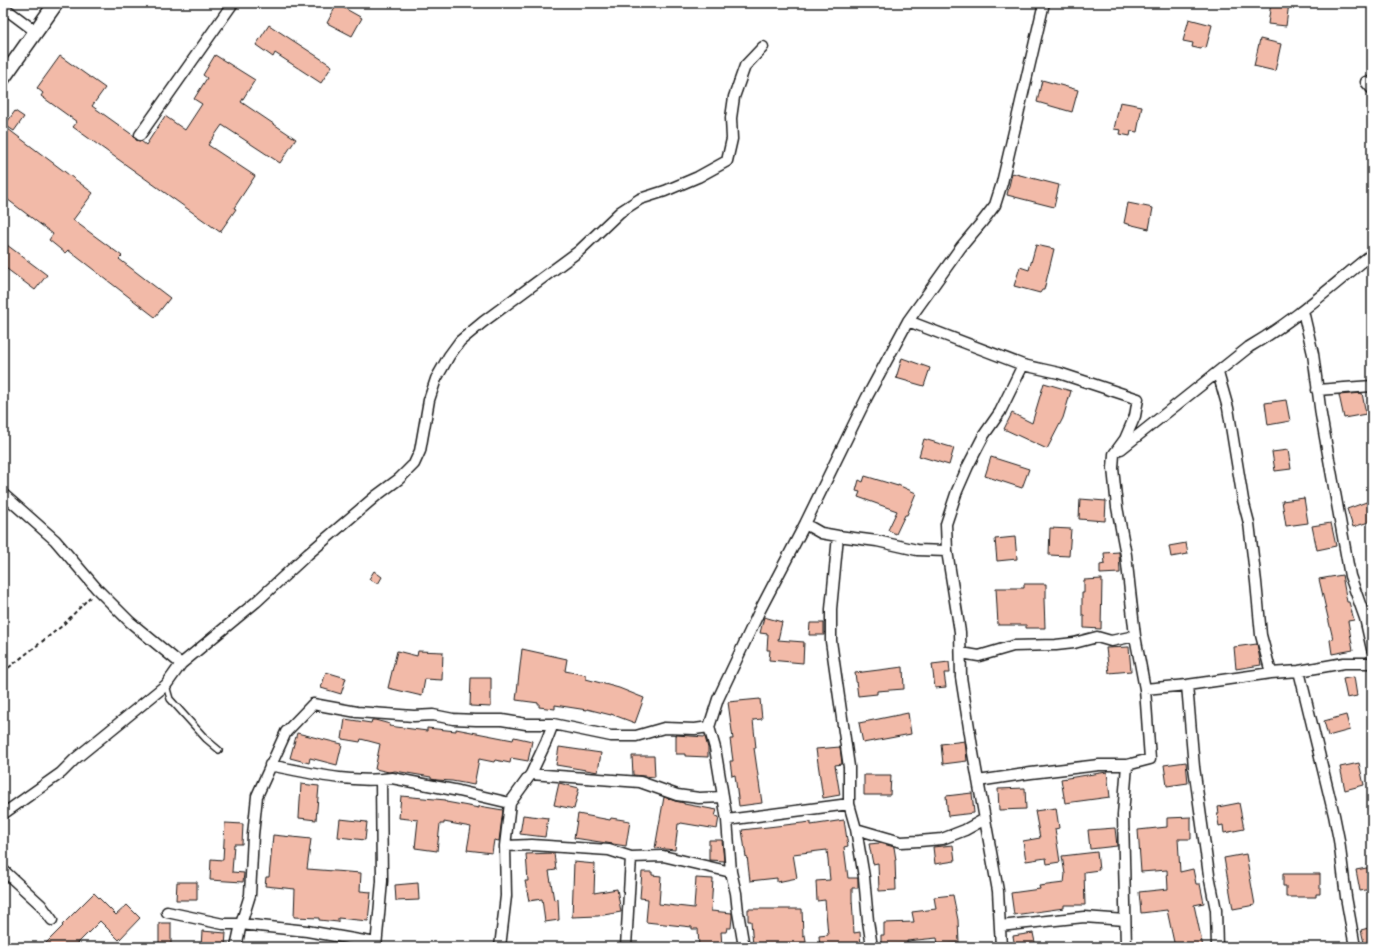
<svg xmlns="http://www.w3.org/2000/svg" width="1375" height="950" font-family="Pangolin,sans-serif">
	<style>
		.building { fill: #f2baa8; stroke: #1c1c1c }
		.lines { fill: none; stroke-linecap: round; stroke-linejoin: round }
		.lane-casing { stroke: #1c1c1c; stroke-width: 8 }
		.street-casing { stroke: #1c1c1c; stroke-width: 13 }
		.secondary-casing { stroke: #1c1c1c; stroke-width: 17 }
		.path { stroke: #1c1c1c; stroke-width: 2; stroke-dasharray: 4 3; stroke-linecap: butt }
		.lane { stroke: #fff; stroke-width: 5 }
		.street { stroke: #fff; stroke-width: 10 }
		.secondary { stroke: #fff; stroke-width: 14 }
	</style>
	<rect width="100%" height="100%" fill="#fff"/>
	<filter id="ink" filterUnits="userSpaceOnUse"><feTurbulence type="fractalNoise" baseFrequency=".025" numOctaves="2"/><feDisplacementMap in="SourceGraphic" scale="8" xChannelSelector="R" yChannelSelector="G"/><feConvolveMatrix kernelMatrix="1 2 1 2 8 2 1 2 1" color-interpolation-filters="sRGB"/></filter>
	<g filter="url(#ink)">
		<path class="building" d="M1271,3h18l-3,23 -18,-2z
			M337,4l25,14 -10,18 -25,-13z
			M1189,19l23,6 -6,23 -4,-1 -1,2 -9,-2 1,-4 -10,-2z
			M269,25l63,41 -11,17 -46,-30 -2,4 -17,-12z
			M1260,39l21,5 -6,27 -21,-5z
			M215,55l40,25 -14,22 55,37 -16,24 -58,-38 -14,20 47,31 -21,32 2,1 -16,23 -147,-105 4,-5 -36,-26 2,-3 -6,-5 23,-32 45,32 -13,18 42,30 2,4 5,1 5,4 19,-29 20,14 17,-26 -8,-5 13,-21 -4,-3z
			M1042,80l36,10 -6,22 -35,-10z
			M1120,102l22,4 -5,26 -6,-1 -1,5 -10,-2 1,-4 -7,-1z
			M15,111l9,6 -10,14 -9,-6z
			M8,129l85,64 -20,27 49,36 -3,3 51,39 -15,19 -87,-67 -3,3 -16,-13 4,-6 -50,-38v-60z
			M1012,173l47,12 -5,22 -47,-12z
			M1128,203l25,5 -4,21 -25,-6z
			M3,242l44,33 -12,15 -32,-24z
			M1036,245l18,4 -10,41h-2l-2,3 -26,-7 6,-19 9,3z
			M902,358l28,10 -6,18 -28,-8z
			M1044,383l27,8 -8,27 -16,31 -43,-20 8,-16 20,10z
			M1362,393l4,21 -22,4 -5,-23z
			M1286,400l4,21 -22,4 -3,-22z
			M924,439l30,9 -5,17 -30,-9z
			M1288,450l3,19 -16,2 -3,-19z
			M991,457l38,12 -7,19 -37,-12z
			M865,476l33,10v-1l18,8 -9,22h-2l-9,19 -8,-4 9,-19 -39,-14 2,-5 -4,-1 3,-11 4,2z
			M1304,498l4,25 -22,3 -4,-25z
			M1080,499l26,2 -1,20 -26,-2z
			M1372,500v21l-19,6 -6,-18z
			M1331,523l5,23 -19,4 -5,-24z
			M1050,528l21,1 -2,27 -20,-1z
			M1015,537l2,22 -20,2 -2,-22z
			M1186,543l2,11 -17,3 -2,-11z
			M1119,552l1,21 -20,1v-9l5,-1 -1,-11z
			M374,571l8,6 -4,7 -9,-5z
			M1342,575l5,27h2l5,18 -6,1 5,29 -21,4 -2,-14 3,-1 -14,-60z
			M1102,579l-1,50 -17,-1v-13h-2v-22h2v-13z
			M1024,584h22v15h-2l1,29h-19v-3h-28l-2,-37h28z
			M764,617l18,5 -4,18 26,2 -1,21 -34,-3 1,-10h-3l1,-16 -8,-1z
			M810,623h14v12h-15z
			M1257,644l4,21 -25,4 -2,-22z
			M1129,647l2,24 -22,2 -3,-25z
			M522,649l45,10 -2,12 21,4v4l33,9 25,10 -9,25 -24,-9v1l-24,-6v1l-32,-5v4l-16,-2v-4l-23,-3z
			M397,651l20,5 1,-5 25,1 -1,28 -17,-1 -3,17 -34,-8z
			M949,662l1,11h-6l2,14 -11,1 -3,-24z
			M903,667l1,22 -27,2v3l-19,2 -3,-23z
			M326,672l20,6 -5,16 -20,-6z
			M1354,677l3,19 -10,2 -4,-19z
			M471,678h20v29l-21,-1z
			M760,699l2,20 -9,1 3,28h-2l8,55 -23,3 -4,-31 -3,1 -2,-15h3l-3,-22h3l-5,-37z
			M908,713l3,21 -48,9 -4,-20z
			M1346,715l4,15 -22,6 -4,-15z
			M345,719l26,4 1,-3h3l15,4 -1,2 38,5v-3l29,3v-2l57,11 1,-3 18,4 -4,20 -17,-3 -1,5 -15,-3 -1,2 -15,-3 -5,26 -22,-4 -15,-1 -6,-1v-2l-36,-6 -6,1 -14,-3 5,-25 -19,-5 -1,3 -18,-3z
			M297,733l45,11 -5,21 -27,-7 -1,5 -19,-5z
			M676,735l29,2 3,11v9l-23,-1v-2h-9z
			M965,741l2,20 -24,3 -2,-20z
			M559,747l42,6 -3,19 -42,-7z
			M840,747l2,17 -7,1 5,30 -17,3 -7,-49z
			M632,756h22l1,21 -22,-2z
			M1186,762l2,21 -21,3 -3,-21z
			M1359,763l5,22 -19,5 -5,-23z
			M1107,772l3,25 -45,6 -4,-24z
			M864,775h27l-1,20h-26z
			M559,783l20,5 -5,21 -20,-4z
			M301,784l18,2 -3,34 -17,-2z
			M1025,788l1,21 -27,1 -1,-21z
			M972,793l2,20 -26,3 -2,-20z
			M401,796l45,4v2l33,6v-2l24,4 -4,31 -5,-1 -2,13 -25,-3 4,-23 -27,-5v2h-4l-3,27 -22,-3 3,-28 -19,-2z
			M664,797l11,4 9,2v1l33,6 -2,6 4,1 -2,12 -36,-6 -1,1h-2l-3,26 -20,-2z
			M1239,803l5,26 -20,4 -1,-8 -4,1 -2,-12h2l-1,-7z
			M1056,808l3,20 -4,1 5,33 -13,2 -1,-6 -20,3 -3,-20 17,-3 -5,-27z
			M578,814l32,6 1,-2 19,3 -4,25 -52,-8z
			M523,815l25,3 -3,19 -25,-3z
			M1191,817v22h-13l2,33 13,-3 3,15h4l4,19 -10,2 9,42h-28l-8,-37 -26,3 -2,-21 29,-3 -1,-19 -26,2 -3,-42 29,-3v-9z
			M340,819l27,3 -2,18 -27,-3z
			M844,820l4,26 -4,1 4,31h10v10h-6v11l2,34 6,-1 1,15h-41l-1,-11 9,-1 -3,-35 -8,1 -1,-20 14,-1 -3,-30 -34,4 4,24 -20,4v-4l-27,3 -3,-25 -1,1 -4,-27 69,-8v3z
			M225,823l18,1 -1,20h-8l-2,28 12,1 -1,9 -33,-2 1,-21 12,1z
			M1115,828l2,18 -27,3 -2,-19z
			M273,835l38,4 -4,30 54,4 -1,18 11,1 -3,29 -30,-3v4l-19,-2v-2l-25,-1 1,-28 -30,-3 1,-9h3z
			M709,840h13l2,21 -15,-1z
			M880,843l14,4 2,13h-1l1,30 -17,1 -1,-28 -5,1 -4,-20z
			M953,845l2,16 -20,3 -2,-17z
			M1097,852l2,18 -15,2 1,33h-21v3l-50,7 -3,-22 29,-4 -1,-3 25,-3 1,-9 -3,-18z
			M554,853l2,17 -7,1 5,29 4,-1 1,21 -14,2 -3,-23 -13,2 -4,-20h3l-2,-27z
			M1246,854l9,51 -22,4 -9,-51z
			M574,862l21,2 -1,29 23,-4 4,23 -23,4 -26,1z
			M1372,867v22l-12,2 -4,-21z
			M642,872h10v3l9,1 -2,28 35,4 2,-30 17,1 -2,32 21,2v4l-1,11h-4l-1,4h-5l1,15h-23l-1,-18h-6v-2l-46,-5 2,-23 -8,-1z
			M1283,874h37v20h-4v3h-30v-11h-3z
			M177,882h20v18h-21z
			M418,883l1,17 -23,1 -1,-16z
			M94,893l22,22 11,-10 13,13 -21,22 -19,-19 -26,26h-32l21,-21 -1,-1z
			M953,895l5,25 1,23 -21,1 -1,-6 -30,3v3l-26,1v-10h3v-12l30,-1 -2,-10 24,-3 -2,-12z
			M748,909h54l1,27 2,-1 2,12 -54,-1 -2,-25h-3z
			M159,923h12v24h-12z
			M1372,927v20h-7l-4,-17z
			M202,931l24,2 -1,14h-24z
			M1033,933l3,14h-21l-2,-11z"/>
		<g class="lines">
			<defs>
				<path id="lane" d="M166,685l4,14 36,40 13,11"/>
				<path id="street" d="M3,7l32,24
					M1366,82l6,7
					M140,135l93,-132
					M1303,311l10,43 8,61 29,161 15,42 7,31
					M908,321l115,44 36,8 79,26 -3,17 -10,23 -11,15 -1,14 4,39 9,48 9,81 10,53 5,70 -23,6h-28l-68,8 -53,8
					M1218,373l10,35 15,92 6,23 7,59 5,53 10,38
					M1317,390l55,-4
					M1121,449l128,-102c45,-26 83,-61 123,-93
					M3,494l52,46 42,49 33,33 51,42
					M805,524l16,9 17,3 39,5 40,9 30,1
					M838,536l-7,73v32l18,126v37l7,25 8,48 4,44 4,26
					M961,653l18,3 34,-10 43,-1 18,-2 23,-6 14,4 24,-5
					M1299,671l35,144 5,25 7,57 9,50
					M1187,685l7,82 15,108 7,35 1,37
					M1145,689l42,-4 84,-12 28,-2 45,-8h28
					M270,765c40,8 81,19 122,13l67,13 51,12
					M531,774l109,8 37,13 22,3 24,-1
					M3,814l58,-41 14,-14 91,-74 15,-21 75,-62 52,-48 68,-58 23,-17 15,-15 6,-13 9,-51 7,-21 13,-23 11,-15 23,-19 96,-71 41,-39 20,-13 25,-8 33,-14 29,-16 5,-22 -1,-21 3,-21 11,-31 18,-19
					M727,820l122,-16
					M856,829l45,13 18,-1 23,-2 23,-9 20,-11
					M505,846l27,-1 77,5 22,7 32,-1 68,16
					M3,870l38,35 11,15
					M167,912l56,12h18l66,7 69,12
					M1000,926l84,-9 41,3
					M236,947l5,-23 9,-29 3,-60 4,-39 29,-64 27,-28 44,8 57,4 19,-1 20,4 23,1h26l24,4h27l58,12h25l28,-8 31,1 14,-2
					M376,947l6,-66 -1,-101
					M500,947l6,-51 -1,-50 5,-43 21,-29 15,-32 7,-18
					M626,947l5,-90
					M744,947l-6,-35 -2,-19 -5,-21 -4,-52 -12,-72 -6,-21 9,-28 41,-87 46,-88 62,-127 41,-76 53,-74 21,-25 13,-17 7,-22 42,-180
					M1001,947l-3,-56 -25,-138 -12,-76 -1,-45 -13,-81 -1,-27 11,-33 11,-25 16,-31 16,-23 23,-47
					M1126,947l-3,-132 4,-50"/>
				<path id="secondary" d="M3,78l53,-75"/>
			</defs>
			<use href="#lane" class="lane-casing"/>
			<use href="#street" class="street-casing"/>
			<use href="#secondary" class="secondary-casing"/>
			<path class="path" d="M3,672l59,-46 28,-29"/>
			<use href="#lane" class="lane"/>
			<use href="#street" class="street"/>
			<use href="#secondary" class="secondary"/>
		</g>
	</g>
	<rect width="1375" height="950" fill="none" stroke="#fff" stroke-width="16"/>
	<rect x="8" y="8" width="1359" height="934" fill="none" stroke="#1c1c1c" stroke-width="1.5" filter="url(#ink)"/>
</svg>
